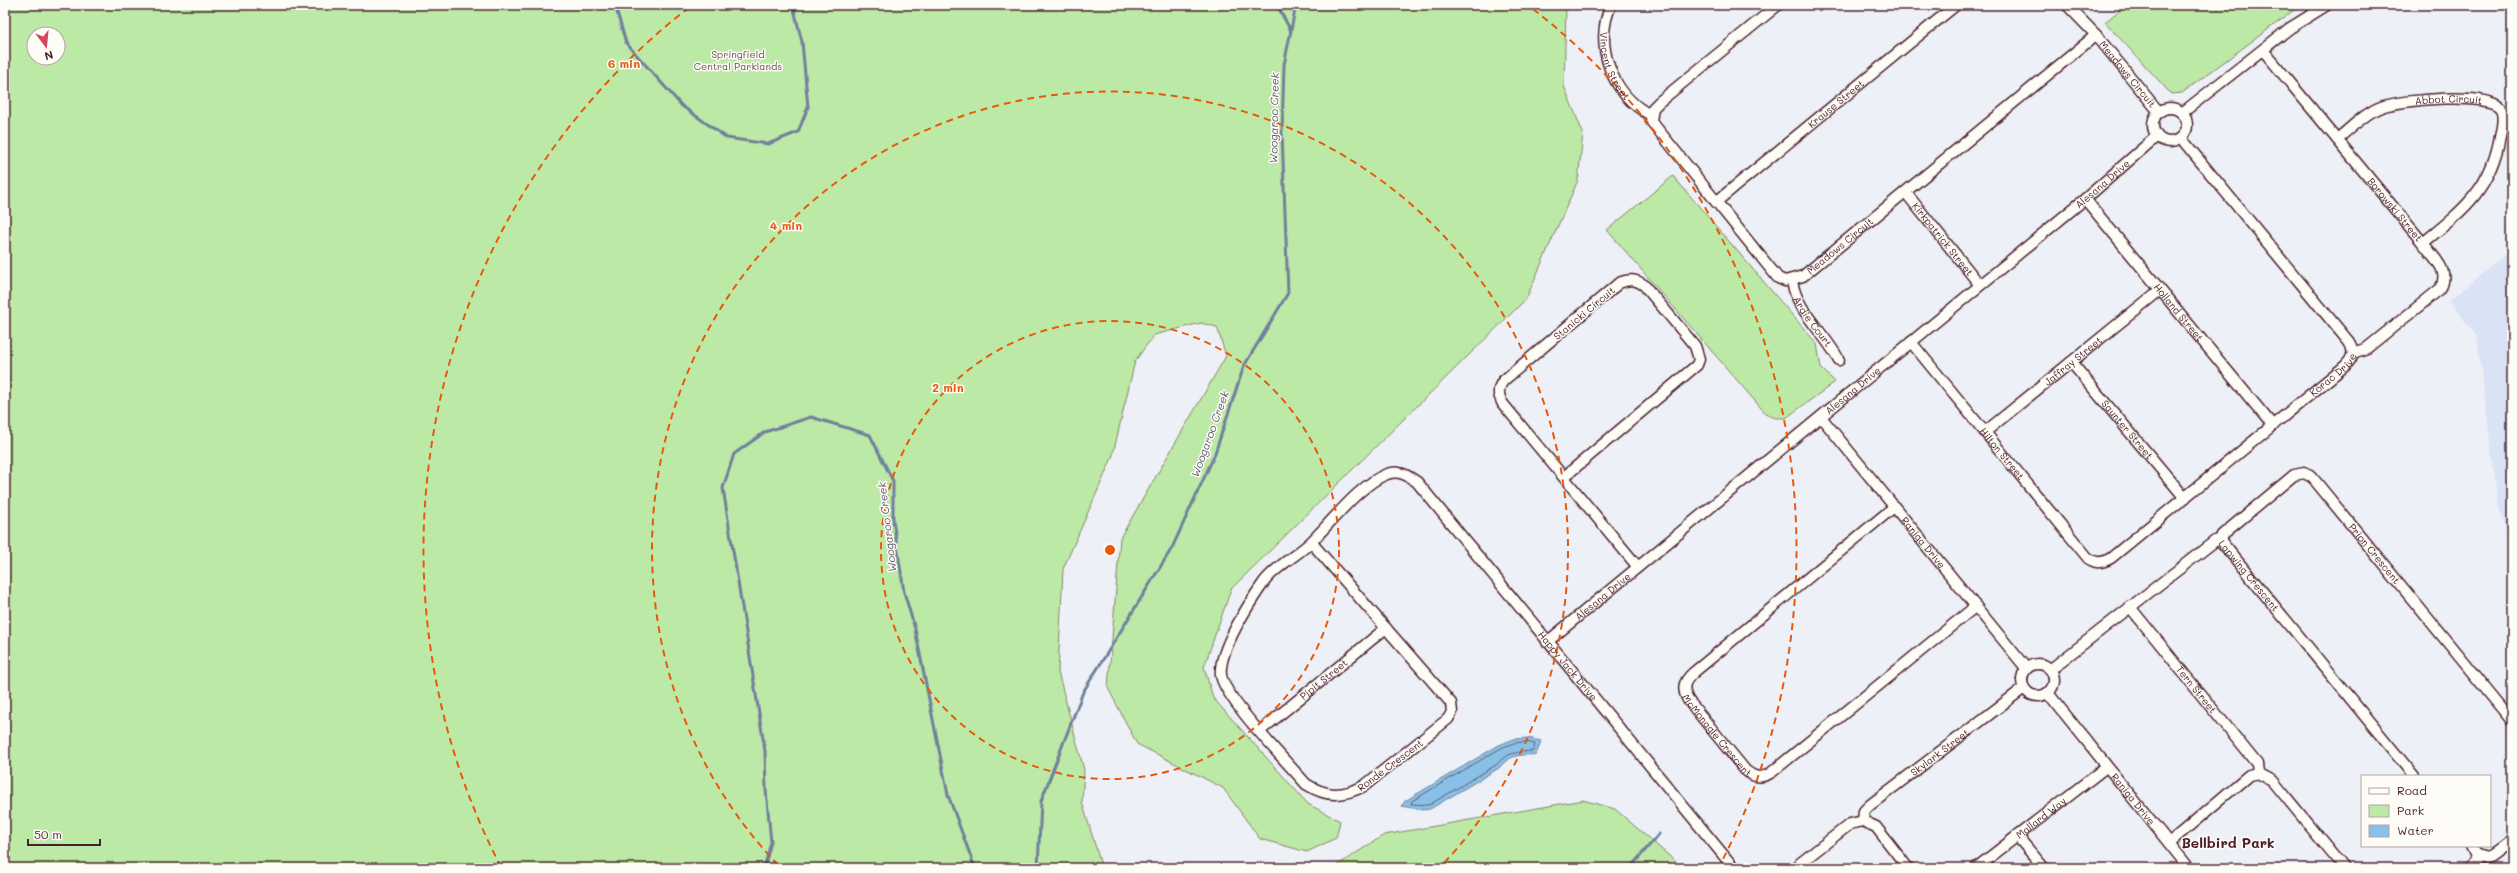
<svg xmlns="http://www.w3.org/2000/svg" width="2517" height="873" font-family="Mali,sans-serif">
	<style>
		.built { fill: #dae2f5 }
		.green { fill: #bde9a6; stroke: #848468; fill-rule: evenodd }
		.water { fill: #89c0e7; stroke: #70809c }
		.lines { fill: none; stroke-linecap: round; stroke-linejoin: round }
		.shore { stroke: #635f76; stroke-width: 1 }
		.stream { stroke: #70809c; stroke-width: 3 }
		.minor-casing { stroke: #4a1f2b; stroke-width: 13 }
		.minor { stroke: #fdfcf7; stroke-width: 10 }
		.ring { fill: none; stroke: #e8590c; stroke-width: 2; stroke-dasharray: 7 5 }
		.labels { text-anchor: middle; stroke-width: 3; stroke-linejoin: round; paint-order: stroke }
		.park-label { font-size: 10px; fill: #67524a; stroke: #fdfcf7 }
		.street-label { font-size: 10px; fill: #4a1f2b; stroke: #fdfcf7 }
		.water-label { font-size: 11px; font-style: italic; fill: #60576d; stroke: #fdfcf7 }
		.district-label { font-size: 14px; font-weight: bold; fill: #4a1f2b; stroke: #fdfcf7 }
		.centre { fill: #e8590c; stroke: #fdfcf7; stroke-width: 2 }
		.ring-label { font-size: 12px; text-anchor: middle; font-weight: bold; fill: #e8590c; stroke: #fdfcf7; stroke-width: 3; stroke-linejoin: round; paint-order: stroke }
	</style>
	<rect width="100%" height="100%" fill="#edf0f6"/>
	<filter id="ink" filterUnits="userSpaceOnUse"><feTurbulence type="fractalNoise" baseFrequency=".025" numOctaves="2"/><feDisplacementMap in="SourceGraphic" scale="8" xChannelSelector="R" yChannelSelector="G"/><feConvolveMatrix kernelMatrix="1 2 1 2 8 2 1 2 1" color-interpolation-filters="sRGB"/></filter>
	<g filter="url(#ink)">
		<path class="built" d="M2512,249v302l-14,-47 -21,-168 -28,-35z"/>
		<path class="green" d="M5,5h1561l-2,81 19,47 -5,47 -52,119 -295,290 -27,78 9,31 95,106 32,17 -4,17 -29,14 -47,-13 -37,-51 -86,-44 -29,-56 12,-150 106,-182 -9,-29 -16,-4 -47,12 -19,26 -23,97 -49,111 -5,103 26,98 -2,32 20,66h-1097zM34,34h24v24h-24z
			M2126,5h175l-119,88 -11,1 -66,-72z
			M1673,176l144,168 4,24 14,14 -49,36h-10l-9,-3 -160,-185z
			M1583,800l32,9 68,59h-350l51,-33z"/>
		<path class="water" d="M1528,738l13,3 -5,14c-15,-1 -27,0 -37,13l-69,41 -8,1 -20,-4 3,-5 94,-56 15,-6z"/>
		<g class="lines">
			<path class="shore" d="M1527,742l8,2 -2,7c-15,1 -26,1 -37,14l-67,40 -18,-1 1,-3 89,-53 13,-5z"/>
			<path class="stream" d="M615,5l11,38 56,63 45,32 41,6 30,-12 10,-25 -6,-65 -9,-37
				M1277,5l14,26
				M764,868l7,-26 -5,-52 -1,-39 -42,-263 11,-34 31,-22 46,-15 59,18 23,46v39l11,72 11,37 33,166 27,73
				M1038,868l3,-67 42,-109 89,-144 42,-92 30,-90 44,-73 -6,-160 2,-68 12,-60
				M1630,868l29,-34"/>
			<defs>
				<g id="minor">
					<path id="s1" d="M1611,5c-18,40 1,91 40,110"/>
					<path id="s2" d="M1778,5l-119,97 -6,6 -2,13 127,157 7,3 18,-5 293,-241"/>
					<path id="s3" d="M2067,5l29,30 63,77"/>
					<path id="s4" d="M2263,50l160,193c11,15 28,28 17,46l-73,59 -14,5"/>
					<circle cx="2170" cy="125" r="17"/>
					<path d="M2182,113l108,-85 37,-23"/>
					<path id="s5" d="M2337,139c13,-10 28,-26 44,-32 18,-7 110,-16 120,2 4,8 1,19 -1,27 -9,54 -38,75 -77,107"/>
					<path id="s6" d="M1906,193l74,92"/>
					<path id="s7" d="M2085,199l188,227"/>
					<path id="s8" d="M1716,202l240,-197"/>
					<path id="s9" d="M1792,281c5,31 33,52 47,79"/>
					<path id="s10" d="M1911,342l177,216c9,6 14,5 23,0l234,-192c8,-8 10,-14 4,-24l-168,-204"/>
					<path id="s11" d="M2071,362l114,136"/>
					<path id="s12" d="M1821,417l205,251"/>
					<path id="s13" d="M1985,432l175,-142"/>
					<path d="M1564,477l133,-112 2,-6 -4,-13 -51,-61c-9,-6 -15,-6 -25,-2l-116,98c-6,8 -5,14 0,23l135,163"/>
					<path id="s14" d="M1894,507l-201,166c-10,9 -11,16 -5,27l57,70c9,8 17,9 27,2l204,-166"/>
					<path id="s15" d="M2220,540l2,-5 72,-60 10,-2 8,4 200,244"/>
					<path id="s16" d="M1311,542l140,161 1,9 -4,7 -84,67c-22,11 -38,11 -58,-2 -18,-21 -82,-86 -85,-109 -3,-24 29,-73 43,-93 11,-15 32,-26 46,-39 20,-19 50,-59 77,-69 12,-4 20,1 30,8l317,386"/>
					<path id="s17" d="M2130,607l127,157 1,9"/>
					<path id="s18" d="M1547,642l538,-443 72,-63"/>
					<circle cx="2038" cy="680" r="16"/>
					<path id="s19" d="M2051,669l164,-128 5,-1 194,236"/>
					<path id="s20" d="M2048,693l141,175"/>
					<path id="s21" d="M1260,731l126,-103"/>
					<path id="s22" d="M1863,821l1,-10 6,-6 154,-117"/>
					<path d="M2017,836l27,32"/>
					<path d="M2169,843l80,-68 9,-2 15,8 71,87"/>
					<path d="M2477,855l9,3 5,-2 21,-16"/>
					<path d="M1794,868l56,-44 13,-3 13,6 32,41"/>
					<path id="s23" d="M1976,868l130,-101"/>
					<path d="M2469,868l8,-9 -6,-13"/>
				</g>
			</defs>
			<use href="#minor" class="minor-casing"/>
			<use href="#minor" class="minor"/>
		</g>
	</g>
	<g class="ring">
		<circle cx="1110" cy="550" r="229"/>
		<path d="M778 865A458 458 0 1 1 1442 865"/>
		<path d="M501 867A687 687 0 0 1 687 9M1533 9A687 687 0 0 1 1719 867"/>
	</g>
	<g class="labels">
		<g class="park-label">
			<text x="738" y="58">Springfield<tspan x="738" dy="12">Central Parklands</tspan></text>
		</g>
		<g class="street-label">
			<text dy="4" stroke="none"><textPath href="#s1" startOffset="64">Vincent Street</textPath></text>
			<text dy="4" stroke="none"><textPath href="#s3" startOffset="92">Meadows Circuit</textPath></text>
			<text dy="4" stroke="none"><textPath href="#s5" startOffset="123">Abbot Circuit</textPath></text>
			<text dy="4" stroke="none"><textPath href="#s8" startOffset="155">Krause Street</textPath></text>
			<text dy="4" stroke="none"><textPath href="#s18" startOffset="720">Alesana Drive</textPath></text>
			<text dy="4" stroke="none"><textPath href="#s4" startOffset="207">Borowski Street</textPath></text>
			<text dy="4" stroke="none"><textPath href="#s6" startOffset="59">Kirkpatrick Street</textPath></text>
			<text dy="4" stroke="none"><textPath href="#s2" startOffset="451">Meadows Circuit</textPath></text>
			<text transform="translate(1584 313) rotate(-40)" y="4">Stanicki Circuit</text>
			<text dy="4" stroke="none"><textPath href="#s7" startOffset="147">Holland Street</textPath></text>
			<text dy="4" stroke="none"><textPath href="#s9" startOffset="46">Ardie Court</textPath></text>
			<text dy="4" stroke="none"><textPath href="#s13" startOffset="113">Jaffray Street</textPath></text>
			<text dy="4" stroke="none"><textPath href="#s10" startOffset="592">Korac Drive</textPath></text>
			<text dy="4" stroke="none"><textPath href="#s18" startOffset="396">Alesana Drive</textPath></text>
			<text dy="4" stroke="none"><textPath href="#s11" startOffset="88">Saunter Street</textPath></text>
			<text dy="4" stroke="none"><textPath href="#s10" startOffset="144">Hilton Street</textPath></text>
			<text dy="4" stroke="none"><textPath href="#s12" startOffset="162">Raniga Drive</textPath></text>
			<text dy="4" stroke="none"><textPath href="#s15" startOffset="217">Prion Crescent</textPath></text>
			<text dy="4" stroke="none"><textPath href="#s19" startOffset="259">Lapwing Crescent</textPath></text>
			<text dy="4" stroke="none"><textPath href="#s18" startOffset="72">Alesana Drive</textPath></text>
			<text dy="4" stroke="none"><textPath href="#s16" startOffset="1077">Happy Jack Drive</textPath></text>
			<text dy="4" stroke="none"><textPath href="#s21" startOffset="82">Pipit Street</textPath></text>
			<text dy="4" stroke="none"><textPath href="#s17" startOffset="106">Tern Street</textPath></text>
			<text dy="4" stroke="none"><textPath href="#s14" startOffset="337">McMonagle Crescent</textPath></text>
			<text dy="4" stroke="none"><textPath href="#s22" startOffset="106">Skylark Street</textPath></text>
			<text transform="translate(1390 765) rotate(-37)" y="4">Ronde Crescent</text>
			<text dy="4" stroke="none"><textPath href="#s20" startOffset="136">Raniga Drive</textPath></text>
			<text dy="4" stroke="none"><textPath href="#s23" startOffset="82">Mallard Way</textPath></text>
		</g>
		<g class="water-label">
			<text transform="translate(1274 118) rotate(-89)" y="4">Woogaroo Creek</text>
			<text transform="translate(1210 434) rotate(-70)" y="4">Woogaroo Creek</text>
			<text transform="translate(887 527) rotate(-97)" y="4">Woogaroo Creek</text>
		</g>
		<g class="district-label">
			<text x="2228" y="848">Bellbird Park</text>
		</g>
	</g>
	<circle cx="1110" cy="550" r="6" class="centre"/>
	<g class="ring-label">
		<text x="624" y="68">6 min</text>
		<text x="786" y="230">4 min</text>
		<text x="948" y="392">2 min</text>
	</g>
	<rect width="2517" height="873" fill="none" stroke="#fdfcf7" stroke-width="20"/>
	<rect x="10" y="10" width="2497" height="853" fill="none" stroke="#4a1f2b" stroke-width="1.5" filter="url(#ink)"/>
	<rect x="2361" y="775" width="130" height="72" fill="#fdfcf7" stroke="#b5a4a5"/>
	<rect x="2369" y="788" width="20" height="6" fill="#fdfcf7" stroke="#b5a4a5"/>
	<text x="2397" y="795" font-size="12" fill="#4a1f2b">Road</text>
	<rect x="2369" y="805" width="20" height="12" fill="#bde9a6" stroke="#b5a4a5"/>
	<text x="2397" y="815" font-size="12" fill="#4a1f2b">Park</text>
	<rect x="2369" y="825" width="20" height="12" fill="#89c0e7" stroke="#b5a4a5"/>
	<text x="2397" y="835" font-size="12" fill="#4a1f2b">Water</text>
	<g transform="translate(46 46) rotate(164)"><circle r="19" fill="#fdfcf7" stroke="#b5a4a5"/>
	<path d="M0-3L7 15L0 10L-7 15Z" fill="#d1495b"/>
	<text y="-6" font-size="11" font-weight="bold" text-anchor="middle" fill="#4a1f2b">N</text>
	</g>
	<path d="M28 839v6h72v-6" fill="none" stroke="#4a1f2b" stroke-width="2"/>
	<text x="34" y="839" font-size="12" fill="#4a1f2b" stroke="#fdfcf7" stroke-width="3" paint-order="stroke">50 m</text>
</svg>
